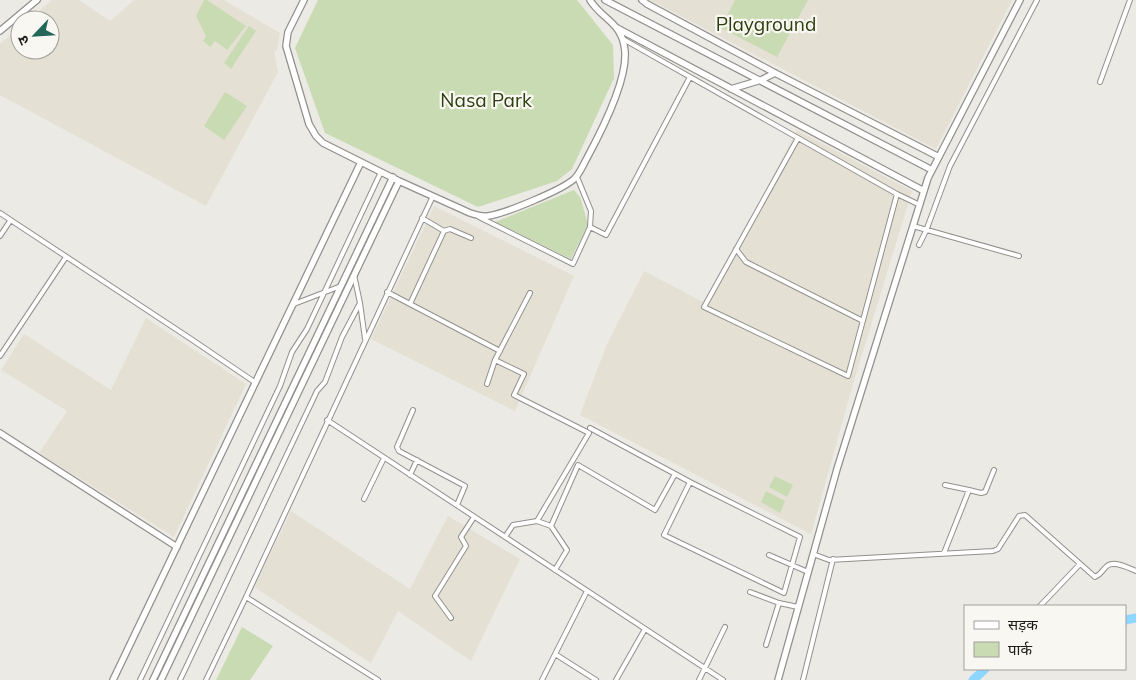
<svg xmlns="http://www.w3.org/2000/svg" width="1136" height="680" font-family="Mulish,'Noto Sans Devanagari',sans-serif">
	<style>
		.built { fill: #e5e0d4 }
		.green { fill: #c8dbb3 }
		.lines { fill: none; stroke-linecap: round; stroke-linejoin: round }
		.river { stroke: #8dd6ff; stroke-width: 9 }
		.street-casing { stroke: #92908c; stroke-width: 6 }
		.secondary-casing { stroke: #92908c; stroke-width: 8 }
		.street { stroke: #fff; stroke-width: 4 }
		.secondary { stroke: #fff; stroke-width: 5.5 }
		.labels { text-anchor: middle; stroke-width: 4.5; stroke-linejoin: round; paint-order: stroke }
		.park-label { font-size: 19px; fill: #2d3f11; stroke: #f9f7f2 }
	</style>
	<rect width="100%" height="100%" fill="#eceae5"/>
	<path class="built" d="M52,0h27l31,21 24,-21h90l56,33 -3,17 -3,1 4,21 -72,134 -206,-111v-51l20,-17v23h30v-30h-22z
		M650,0h362l-76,149z
		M797,130l115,61 -58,190 -43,153 -231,-119 27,-71 37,-73 63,33z
		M434,206l140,70 -59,135 -144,-72z
		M146,318l100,66 -72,153 -135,-84 28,-42 -66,-41 23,-36 87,56z
		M291,511l119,78 38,-73 72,43 -49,102 -73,-50 -27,52 -117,-76z"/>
	<path class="green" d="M204,0h3l39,26 -19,24 -12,-9 -5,6 -7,-6 3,-5 -10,-20z
		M318,0h259l36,45 1,33 -42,91 -15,12 -79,26 -153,-74 -30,-85z
		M735,0h73l-31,57 -56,-29z
		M249,26l7,5 -25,38 -7,-6z
		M225,92l22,14 -23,34 -20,-14z
		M574,190l6,7 8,27 -17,35 -76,-37z
		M775,476l18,9 -6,12 -18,-10z
		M766,491l19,10 -5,12 -19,-11z
		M242,627l31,19 -23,34h-34z"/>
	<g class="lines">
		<path class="river" d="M1125,620l11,-2
			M973,680l12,-11"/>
		<defs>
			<path id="street" d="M623,39l274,155 23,11
				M1100,82l30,-82
				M798,138l-94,169 144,69 49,-182
				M0,213l191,126 65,44
				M479,217l94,47 17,-37 1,-16 -14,-34
				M422,218l22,13 6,-2 21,9
				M913,226l106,30
				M590,227l16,8 84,-158
				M0,236l10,-15
				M919,245l7,-14 24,-65 87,-166
				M736,249l10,13 117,59
				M354,275l6,28 5,36
				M387,292l113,59
				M530,293l-35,67 29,14 -10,21 75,38 -52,88
				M294,304l47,-18
				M410,304l34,-73
				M0,356l66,-99
				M487,384l8,-24
				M413,410l-16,37 2,4 66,35 -8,19
				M327,420l396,260
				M590,428l100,54 110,55 -16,56 -120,-58 26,-53
				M410,475l7,-15
				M969,490l12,3 4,-1 9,-22
				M364,499l20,-41
				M551,526l27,-61 77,45 20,-36
				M505,537l8,-12 24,-4 14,5 16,24 -12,20
				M944,553l25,-63 -24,-5
				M813,554l16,6 164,-9 5,-2 21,-33 6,-1 70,62c7,-3 7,-7 12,-11 7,-6 22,2 29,5
				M769,555l39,17
				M750,592l29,11 19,4
				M246,597l132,83
				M1040,606l40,-42
				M451,618l-16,-22 31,-50 -5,-9 13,-20
				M766,645l13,-42
				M555,654l41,26
				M140,680l140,-294 12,-34 15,-23 74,-157
				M180,680l137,-289 8,-9 17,-45 18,-34
				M206,680l40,-83 187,-401
				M542,680l45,-89
				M616,680l29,-51
				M699,680l26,-53
				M803,680l30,-121"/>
			<path id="secondary" d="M304,0l-16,32 -2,14 23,78 7,12 7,7 76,38 71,32c6,2 12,4 18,3 16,-2 77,-27 87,-38 5,-5 8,-13 12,-20 14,-26 40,-76 38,-106 -2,-30 -23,-32 -35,-52
				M605,0l327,170
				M642,0l5,4 128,69 164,84
				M617,28l307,163
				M0,31l37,-31
				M731,89l30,-9 14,-7
				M0,433l177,114
				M113,680l248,-518
				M153,680l240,-503
				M161,680l238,-499
				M778,680l59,-211 91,-291 92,-178"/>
		</defs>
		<use href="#street" class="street-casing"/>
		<use href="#secondary" class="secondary-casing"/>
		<use href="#street" class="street"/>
		<use href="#secondary" class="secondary"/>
	</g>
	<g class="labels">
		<g class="park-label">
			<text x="766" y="31">Playground</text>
			<text x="486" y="107">Nasa Park</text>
		</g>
	</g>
	<rect x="964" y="605" width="162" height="65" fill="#f9f7f2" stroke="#a19f9b"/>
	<rect x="974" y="621" width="25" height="8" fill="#ffffff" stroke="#a19f9b"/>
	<text x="1008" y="630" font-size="15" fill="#1c1b19">सड़क</text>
	<rect x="974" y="642" width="25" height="15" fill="#c8dbb3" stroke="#a19f9b"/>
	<text x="1008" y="655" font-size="15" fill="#1c1b19">पार्क</text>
	<g transform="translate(35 35) rotate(245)"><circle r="24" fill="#f9f7f2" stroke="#a19f9b"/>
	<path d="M0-4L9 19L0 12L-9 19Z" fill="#236758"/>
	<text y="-8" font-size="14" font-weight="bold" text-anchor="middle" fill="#1c1b19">उ</text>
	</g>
</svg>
